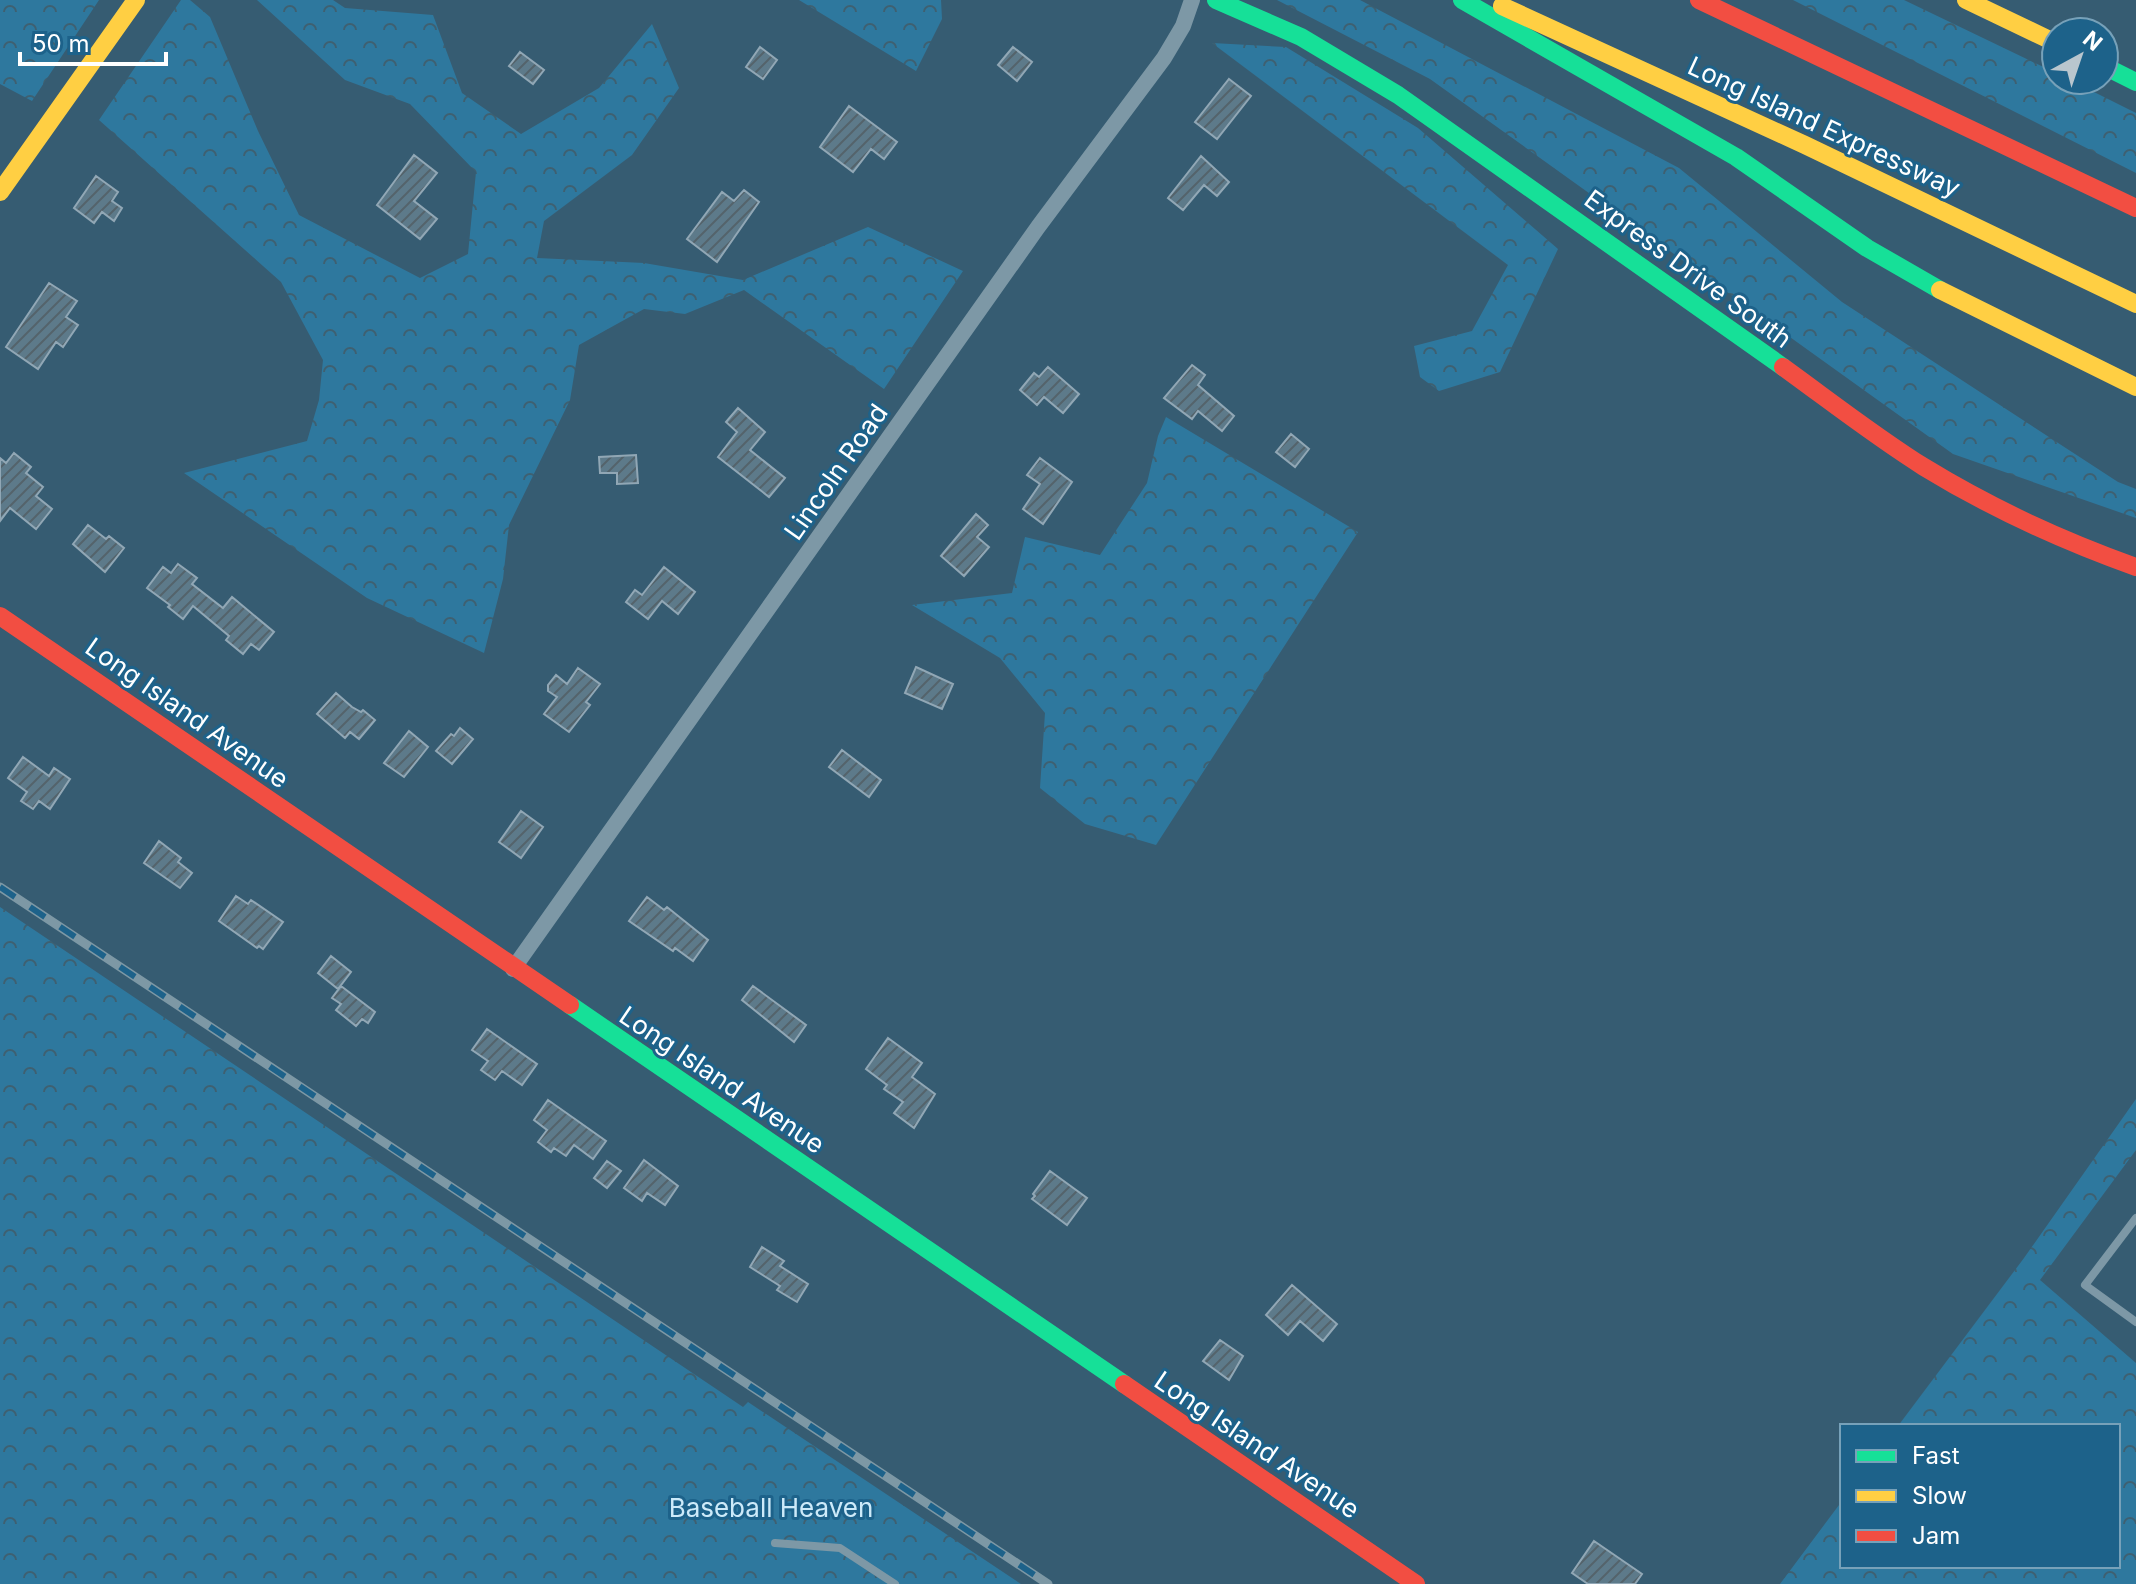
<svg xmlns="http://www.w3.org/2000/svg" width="2136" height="1584" font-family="Inter,sans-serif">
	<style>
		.forest { fill: url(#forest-crowns) }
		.building { fill: url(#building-hatch); stroke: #91a7b5; stroke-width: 2 }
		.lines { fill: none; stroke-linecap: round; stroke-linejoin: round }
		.lane { stroke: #7d98a6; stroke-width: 8 }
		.street { stroke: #7d98a6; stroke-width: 16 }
		.fast { stroke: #16e098; stroke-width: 18 }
		.slow { stroke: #ffcf43; stroke-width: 18 }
		.jam { stroke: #f24e42; stroke-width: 18 }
		.rail-casing { stroke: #7d98a5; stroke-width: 9 }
		.rail { stroke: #1d628a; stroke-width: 6; stroke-dasharray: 18; stroke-linecap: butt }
		.labels { text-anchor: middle; stroke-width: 6; stroke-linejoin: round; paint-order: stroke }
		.street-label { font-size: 26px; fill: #fff; stroke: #1d628a }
		.park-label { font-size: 26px; fill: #cdeaf9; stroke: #1d628a }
	</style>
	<defs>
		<pattern id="forest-crowns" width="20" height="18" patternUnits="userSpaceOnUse" patternTransform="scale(2)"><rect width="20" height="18" fill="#2e789e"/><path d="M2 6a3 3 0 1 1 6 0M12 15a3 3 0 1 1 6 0" fill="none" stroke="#3e6071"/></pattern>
		<pattern id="building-hatch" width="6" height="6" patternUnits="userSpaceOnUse" patternTransform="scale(2)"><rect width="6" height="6" fill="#5d7a8a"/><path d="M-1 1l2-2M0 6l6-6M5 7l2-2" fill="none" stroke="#54636b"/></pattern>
	</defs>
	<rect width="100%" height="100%" fill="#365c72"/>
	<path class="forest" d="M0,0h99l-67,101 -32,-17z
		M181,0h9l20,17 48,114 41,84 121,63 48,-24 8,-82 -66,-68 -65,-24 -88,-80h76l12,8 88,7 29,78 59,41 78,-46 53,-64 27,64 -47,67 -88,66 -7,37 107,5 99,17 125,-53 95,44 -79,118 -140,-99 -59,24 -41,-5 -65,36 -9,55 -61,125 -6,54 -19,74 -117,-55 -183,-125 123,-32 12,-41 4,-40 -42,-78 -182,-162z
		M799,0h142l1,19 -26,52z
		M1277,0h83l319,168 163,134 276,180 18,7v29l-183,-64 -523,-375z
		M1793,0h111l152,73v7h14l66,33v60z
		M1212,43l74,4 132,81 140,121 -58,123 -61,19 -19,-14 -6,-31 58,-15 36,-66z
		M1166,417l192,115 -202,313 -71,-21 -45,-36 5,-75 -45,-55 -88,-53 100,-12 13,-56 75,18 47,-72 11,-47z
		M0,907l743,500 5,-5 273,182h-1021z
		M2136,1099v51l-96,130 96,83v221h-356l62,-83v65h276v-140h-220l126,-168z"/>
	<path class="building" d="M760,47l17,13 -14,19 -17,-12z
		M1013,47l19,15 -15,19 -19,-16z
		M520,52l24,18 -11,14 -24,-18z
		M1229,79l22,17 -34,43 -22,-17z
		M849,106l48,36 -13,17 -13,-10 -18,23 -33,-25z
		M414,155l23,18 -23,28 23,18 -17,20 -43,-34z
		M1201,156l28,26 -12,14 -13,-11 -21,25 -15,-12z
		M96,176l22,16 -6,9 10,7 -8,13 -12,-9 -8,11 -20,-15z
		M744,190l15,12 -42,60 -30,-23 35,-47 12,9z
		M49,283l28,18 -11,16 12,8 -15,22 -7,-5 -18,27 -32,-22z
		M1192,365l13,10 -7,10 36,31 -12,15 -24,-20 -6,8 -28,-21z
		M1048,367l31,27 -16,19 -19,-16 -7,8 -17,-15 14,-17 5,4z
		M738,408l27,24 -15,18 35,28 -16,19 -51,-40 19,-25 -11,-10z
		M1291,434l18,15 -14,18 -19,-15z
		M14,453l17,14 -5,6 17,14 -7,9 16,13 -16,20 -26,-21 -10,13v-63l6,5z
		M636,455l2,28 -21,1v-11h-17l-1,-16z
		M1040,458l32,24 -29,42 -20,-15 17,-25 -13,-9z
		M976,514l12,11 -11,12 12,10 -25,29 -23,-20z
		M88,525l18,14 3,-3 15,12 -19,24 -32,-28z
		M178,564l19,14 -5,6 31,24 9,-11 42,35 -15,18 -8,-6 -8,10 -17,-14 3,-4 -36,-30 -10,13 -15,-12 2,-2 -23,-17 16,-21 8,6z
		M664,567l31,25 -17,22 -16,-13 -14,18 -22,-17 9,-12 7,5z
		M916,667l37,17 -11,25 -37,-16z
		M578,668l22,16 -14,18 4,3 -21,27 -25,-18 13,-17 -9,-6v-6l8,-10 11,9z
		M336,693l16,14 9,5 2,-2 12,10 -16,19 -9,-7 -5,6 -28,-24z
		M460,728l13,11 -21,25 -16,-13 15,-17 3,2z
		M409,731l19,16 -24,30 -20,-14z
		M842,750l39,30 -12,17 -40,-30z
		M23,757l26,19 5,-8 16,11 -20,30 -11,-8 -6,8 -12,-8 6,-9 -19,-14z
		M521,811l22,16 -22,31 -22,-16z
		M159,841l22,17 -3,4 14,11 -12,15 -36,-25z
		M236,896l12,8 3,-4 32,22 -20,27 -4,-3 -2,2 -38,-27z
		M647,897l17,13 3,-3 41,33 -15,21 -18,-13 -2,3 -44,-30z
		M331,956l20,16 -13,17 -20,-16z
		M341,986l34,26 -7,11 -6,-4 -6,7 -20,-16 5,-6 -9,-6z
		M753,986l53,39 -12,17 -52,-42z
		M487,1029l50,35 -15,21 -20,-14 -7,9 -14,-10 7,-9 -16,-11z
		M888,1038l34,25 -10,14 23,17 -21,34 -20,-15 9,-11 -19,-13 3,-4 -21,-16z
		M548,1100l58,41 -13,18 -19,-14 -8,11 -12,-8 -3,4 -13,-10 9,-12 -13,-10z
		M644,1160l34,26 -13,19 -18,-12 -5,8 -18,-13z
		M607,1161l14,10 -14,17 -13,-10z
		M1050,1171l37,27 -20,27 -35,-26 3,-3 -2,-2z
		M762,1247l22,14 -4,5 28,18 -11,18 -20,-12 3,-4 -30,-19z
		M1292,1285l45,39 -14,17 -23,-20 -12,14 -22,-20z
		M1220,1340l23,16 -14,24 -26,-19z
		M1594,1541l48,33 -7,10h-47l-16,-11z"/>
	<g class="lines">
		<path class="lane" d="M2136,1218l-51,67 51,37
			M775,1543l65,5 55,36"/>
		<path class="street" d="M513,969l525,-742 126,-169 19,-32 9,-26"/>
		<path class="fast" d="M1216,0l85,37 97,58 385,272
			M1462,0l274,157 131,91 73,42
			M2104,66l32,16
			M570,1005l554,379"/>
		<path class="slow" d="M1966,0l90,43
			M1502,6l303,139 331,159
			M0,192l136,-192
			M1940,290l196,97"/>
		<path class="jam" d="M1699,0l437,208
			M1783,367c47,34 93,70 141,100 67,41 139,74 212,100
			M0,616l570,389
			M1124,1384l292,200"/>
		<defs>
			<path id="rail" d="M0,887l1048,697"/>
		</defs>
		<use href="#rail" class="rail-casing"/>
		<use href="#rail" class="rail"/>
	</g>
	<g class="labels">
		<g class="street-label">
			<text transform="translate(1824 127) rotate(25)" y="9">Long Island Expressway</text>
			<text transform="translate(1688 269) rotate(36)" y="9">Express Drive South</text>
			<text transform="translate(836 472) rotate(-55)" y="9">Lincoln Road</text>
			<text transform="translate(187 713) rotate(35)" y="9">Long Island Avenue</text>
			<text transform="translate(722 1080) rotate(34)" y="9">Long Island Avenue</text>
			<text transform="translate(1257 1445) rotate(34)" y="9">Long Island Avenue</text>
		</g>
		<g class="park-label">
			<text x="771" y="1517">Baseball Heaven</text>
		</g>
	</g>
	<rect x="1840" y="1424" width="280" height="144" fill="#1d628a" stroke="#77a1b9" stroke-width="2"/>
	<rect x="1856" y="1450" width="40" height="12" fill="#16e098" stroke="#77a1b9" stroke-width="2"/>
	<text x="1912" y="1464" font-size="24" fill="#ffffff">Fast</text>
	<rect x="1856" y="1490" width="40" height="12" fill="#ffcf43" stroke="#77a1b9" stroke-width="2"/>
	<text x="1912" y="1504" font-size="24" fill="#ffffff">Slow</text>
	<rect x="1856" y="1530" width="40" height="12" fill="#f24e42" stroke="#77a1b9" stroke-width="2"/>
	<text x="1912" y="1544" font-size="24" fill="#ffffff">Jam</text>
	<g transform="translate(2080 56) rotate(40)"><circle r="38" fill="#1d628a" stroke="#77a1b9" stroke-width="2"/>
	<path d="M0-6L14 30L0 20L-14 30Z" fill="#b9c6ce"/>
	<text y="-12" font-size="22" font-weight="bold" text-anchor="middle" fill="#ffffff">N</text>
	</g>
	<path d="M20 52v12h146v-12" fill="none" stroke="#ffffff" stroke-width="4"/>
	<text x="32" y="52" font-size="24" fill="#ffffff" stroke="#1d628a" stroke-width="6" paint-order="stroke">50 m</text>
</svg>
